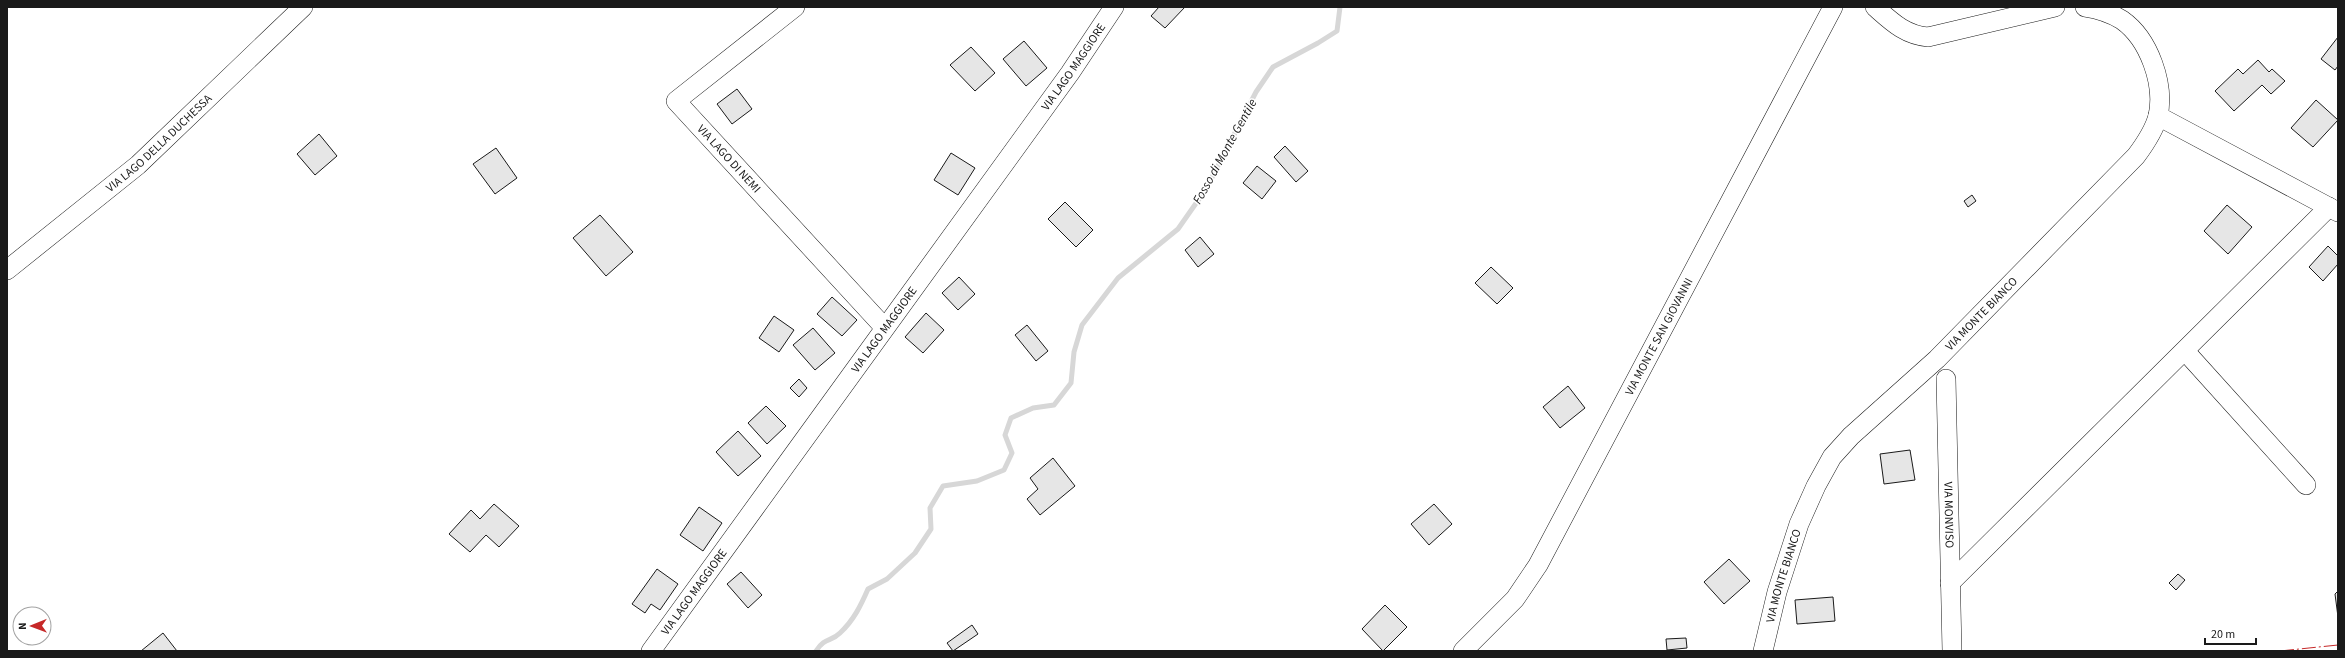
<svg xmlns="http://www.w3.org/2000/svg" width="2345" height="658" font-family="'Source Sans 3',sans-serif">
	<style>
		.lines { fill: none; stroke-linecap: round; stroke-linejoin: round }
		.stream { stroke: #d7d7d7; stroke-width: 5 }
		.building { fill: #e6e6e6; stroke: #1a1a1a }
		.minor-casing { stroke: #1a1a1a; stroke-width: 20 }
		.minor { stroke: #fff; stroke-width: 19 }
		.power { stroke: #c62828; stroke-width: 1; stroke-dasharray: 14 3 2 3; stroke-linecap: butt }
		.labels { text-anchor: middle; stroke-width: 3; stroke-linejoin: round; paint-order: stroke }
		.street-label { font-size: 12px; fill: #1a1a1a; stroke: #fff }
		.water-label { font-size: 13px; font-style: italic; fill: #1a1a1a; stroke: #fff }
	</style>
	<rect width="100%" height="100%" fill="#fff"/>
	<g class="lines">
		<path class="stream" d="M816,651c9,-14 15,-9 24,-18 14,-13 21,-28 28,-44l19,-10 28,-26 16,-24 -1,-21 13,-22 34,-5 27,-11 8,-17 -7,-18 6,-17 22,-10 21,-3 17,-22 3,-31 8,-27 36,-47 60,-49 28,-40 50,-97 17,-25 45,-24 19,-12 3,-24"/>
	</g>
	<path class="building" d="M1159,7h26l-20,21 -14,-12z
		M2338,37v29l-3,4 -14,-11z
		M1024,41l23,27 -21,18 -23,-27z
		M971,47l24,26 -20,18 -25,-26z
		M2258,60l11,12 3,-3 13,12 -14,13 -9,-9 -28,26 -19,-20 23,-22 5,5z
		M737,89l15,20 -20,15 -15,-20z
		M2316,100l22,20 -25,27 -22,-19z
		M319,134l18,22 -22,19 -18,-21z
		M1285,146l23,25 -12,11 -22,-25z
		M496,148l21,30 -22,16 -22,-30z
		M951,153l24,15 -17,27 -24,-15z
		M1257,166l19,15 -14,18 -19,-16z
		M1972,195l4,6 -8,6 -4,-6z
		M1065,202l28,28 -17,17 -28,-28z
		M2227,205l25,22 -24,27 -24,-23z
		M600,215l33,37 -27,24 -33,-38z
		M1200,237l14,17 -16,13 -13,-17z
		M2328,246l10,10v8l-15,17 -14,-14z
		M1491,267l22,21 -16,16 -22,-21z
		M959,277l16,17 -17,16 -16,-17z
		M832,297l25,23 -15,16 -25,-22z
		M926,313l18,17 -21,23 -18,-16z
		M774,316l20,14 -15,22 -20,-14z
		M1027,325l21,26 -12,10 -21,-26z
		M813,328l22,25 -20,17 -22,-25z
		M799,379l8,9 -8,9 -9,-9z
		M1568,386l17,22 -25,20 -17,-21z
		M766,406l20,20 -19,18 -19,-21z
		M738,431l23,25 -23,20 -22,-24z
		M1910,450l5,30 -31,4 -4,-30z
		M1053,458l22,28 -35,29 -13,-16 11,-10 -8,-11z
		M494,504l25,22 -20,21 -13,-12 -16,17 -21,-18 22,-24 9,9z
		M1434,504l18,20 -23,21 -18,-21z
		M699,507l23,16 -19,28 -23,-16z
		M1729,559l21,22 -26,23 -20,-22z
		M657,569l21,15 -18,26 -9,-6 -6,9 -13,-9z
		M741,572l21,23 -14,13 -21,-24z
		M2178,574l7,6 -9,10 -7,-7z
		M2338,591v26l-3,-23z
		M1833,597l2,24 -38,3 -2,-24z
		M1385,605l22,22 -24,24 -21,-22z
		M972,625l6,9 -25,17 -6,-8z
		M163,633l14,18h-36z
		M1686,638l1,10 -20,2 -1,-11z"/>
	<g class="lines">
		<defs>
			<g id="minor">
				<path id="s1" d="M795,7l-119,94 208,226"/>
				<path d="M1875,7c17,15 30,28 53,30l127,-30"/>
				<path d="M2158,116l180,96"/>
				<path id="s2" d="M7,270l131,-105 165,-158"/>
				<path d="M2185,351l121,134"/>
				<path id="s3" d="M1946,379l6,272"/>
				<path d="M1950,583l379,-376"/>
				<path id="s4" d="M651,651l419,-578 44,-66"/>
				<path id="s5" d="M1463,651l52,-52 23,-34 295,-558"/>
				<path id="s6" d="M1763,651l14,-59 22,-68 17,-38 16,-29 19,-21 86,-77 199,-203c9,-12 18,-25 22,-40 7,-32 -9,-77 -36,-96 -11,-7 -24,-11 -37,-13"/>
			</g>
		</defs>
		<use href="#minor" class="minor-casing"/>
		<use href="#minor" class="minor"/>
		<path class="power" d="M2280,651l58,-6"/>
	</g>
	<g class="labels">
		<g class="street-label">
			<text dy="4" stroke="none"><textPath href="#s4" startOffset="721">VIA LAGO MAGGIORE</textPath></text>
			<text dy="4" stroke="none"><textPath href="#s2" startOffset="198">VIA LAGO DELLA DUCHESSA</textPath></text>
			<text dy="4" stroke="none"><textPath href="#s1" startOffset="230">VIA LAGO DI NEMI</textPath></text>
			<text dy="4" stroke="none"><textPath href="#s6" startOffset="414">VIA MONTE BIANCO</textPath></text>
			<text dy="4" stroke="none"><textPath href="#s4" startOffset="397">VIA LAGO MAGGIORE</textPath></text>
			<text dy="4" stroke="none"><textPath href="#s5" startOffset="373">VIA MONTE SAN GIOVANNI</textPath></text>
			<text dy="4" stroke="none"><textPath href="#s3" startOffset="136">VIA MONVISO</textPath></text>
			<text dy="4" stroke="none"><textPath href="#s6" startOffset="78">VIA MONTE BIANCO</textPath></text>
			<text dy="4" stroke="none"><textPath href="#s4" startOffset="73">VIA LAGO MAGGIORE</textPath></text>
		</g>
		<g class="water-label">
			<text transform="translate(1224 151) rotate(-61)" y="5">Fosso di Monte Gentile</text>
		</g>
	</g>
	<rect width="2345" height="658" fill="none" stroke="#1a1a1a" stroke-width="16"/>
	<g transform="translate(32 626) rotate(269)"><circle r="19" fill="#ffffff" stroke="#a3a3a3"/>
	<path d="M0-3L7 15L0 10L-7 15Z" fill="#c62828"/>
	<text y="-6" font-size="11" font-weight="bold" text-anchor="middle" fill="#1a1a1a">N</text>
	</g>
	<path d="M2205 638v6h51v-6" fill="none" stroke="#1a1a1a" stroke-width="2"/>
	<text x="2211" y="638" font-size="12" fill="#1a1a1a" stroke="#ffffff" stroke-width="3" paint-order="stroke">20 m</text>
</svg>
